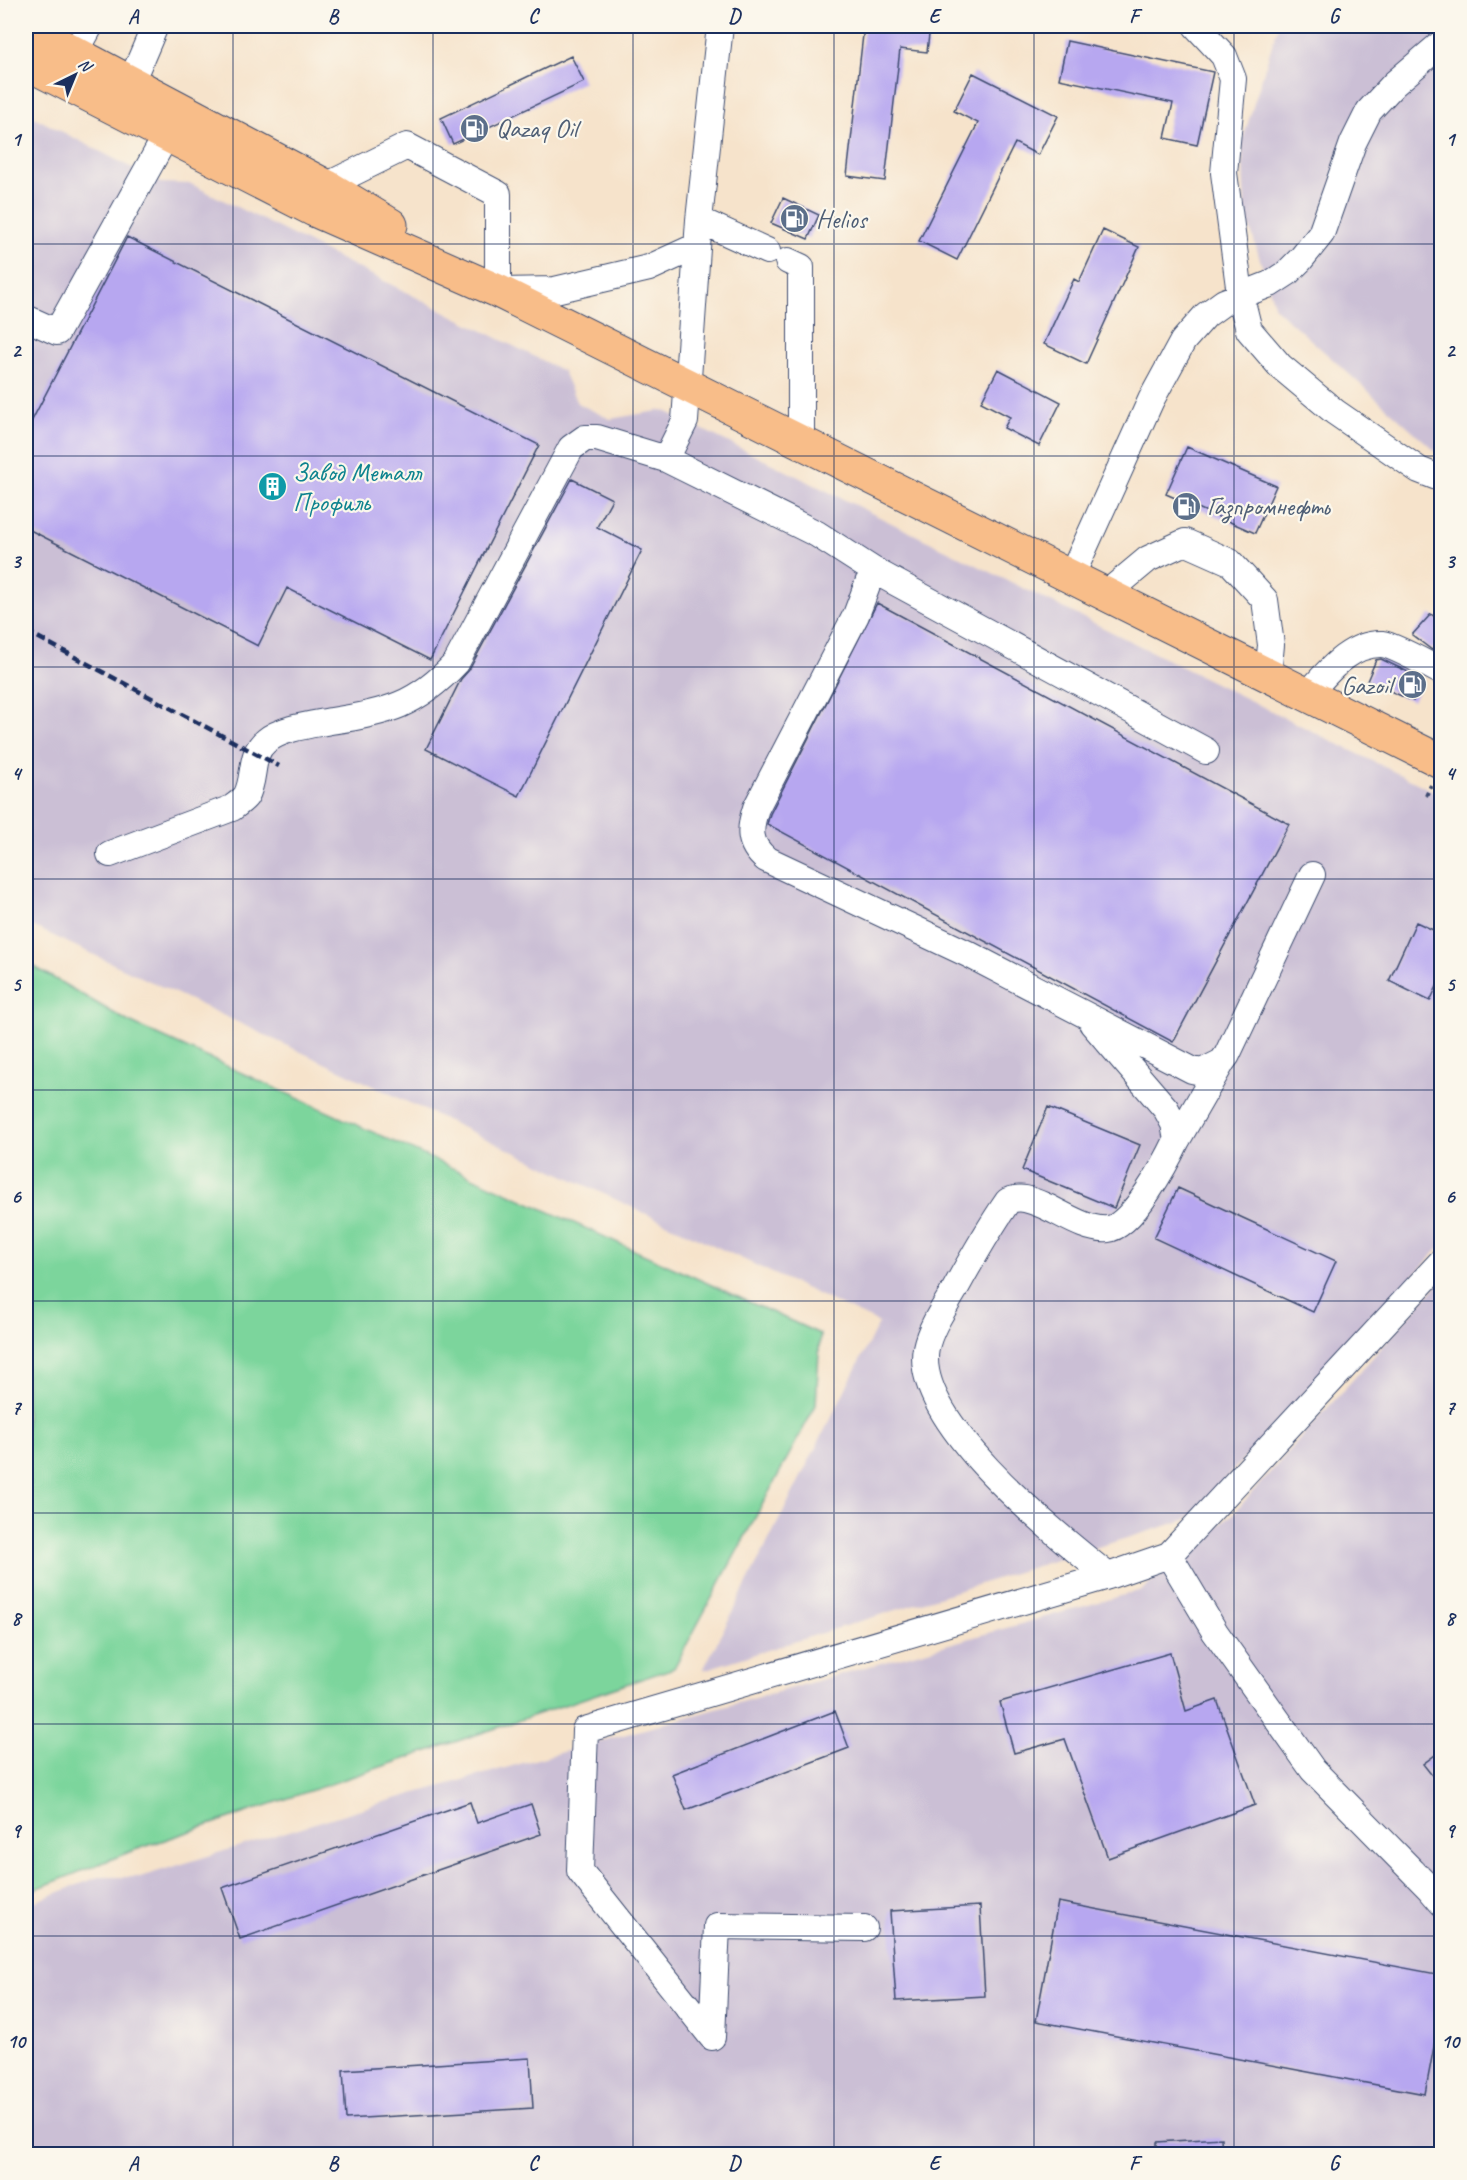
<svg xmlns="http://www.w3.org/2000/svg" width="1467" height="2180" font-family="Caveat,sans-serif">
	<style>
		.industrial { fill: #cbbfd5 }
		.green { fill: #7bd59c; stroke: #4b827d; stroke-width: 1.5 }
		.building { fill: #b7a7f0 }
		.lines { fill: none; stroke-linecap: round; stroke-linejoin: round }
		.minor-casing { stroke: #3c4a6e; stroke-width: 28 }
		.major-casing { stroke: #3c4a6e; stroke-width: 35 }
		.path { stroke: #3c4a6e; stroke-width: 4; stroke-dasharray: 4.5 4.5; stroke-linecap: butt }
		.minor { stroke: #fff; stroke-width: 26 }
		.major { stroke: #f8bd89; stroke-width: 33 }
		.rail { stroke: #1b2f5e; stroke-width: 4.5; stroke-dasharray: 9 4.5; stroke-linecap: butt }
		.grid { fill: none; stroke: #1b2f5e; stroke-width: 1.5; stroke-opacity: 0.55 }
		.labels { text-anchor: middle; stroke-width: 4.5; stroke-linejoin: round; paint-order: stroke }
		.service-label { font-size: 26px; fill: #4e5e75; stroke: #fbf7ec; text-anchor: start }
		.culture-label { font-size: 26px; fill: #0d838f; stroke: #fbf7ec; text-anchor: start }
		.neatline { fill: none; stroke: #1b2f5e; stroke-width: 2 }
		.grid-label { font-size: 20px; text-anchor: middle; font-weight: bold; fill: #1b2f5e }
	</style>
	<rect width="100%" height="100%" fill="#fbf7ec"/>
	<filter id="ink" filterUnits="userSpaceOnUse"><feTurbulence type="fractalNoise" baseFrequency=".0167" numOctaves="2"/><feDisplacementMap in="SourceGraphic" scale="12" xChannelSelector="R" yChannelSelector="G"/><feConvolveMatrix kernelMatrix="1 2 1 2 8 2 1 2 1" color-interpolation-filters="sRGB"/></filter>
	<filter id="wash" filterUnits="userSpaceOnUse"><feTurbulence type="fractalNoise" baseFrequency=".008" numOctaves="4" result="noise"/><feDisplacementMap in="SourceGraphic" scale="24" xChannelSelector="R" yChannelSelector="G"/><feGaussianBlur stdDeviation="1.35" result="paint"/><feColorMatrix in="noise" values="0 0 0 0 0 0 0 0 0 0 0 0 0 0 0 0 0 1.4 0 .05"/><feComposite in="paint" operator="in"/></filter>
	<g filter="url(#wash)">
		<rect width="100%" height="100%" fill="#f6e3cb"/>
		<path class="industrial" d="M1278,26h163v430l-166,-148 -30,-97 -3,-69z
			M26,113l135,70 30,1 372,187 14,32 33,16 53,-9 778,385v451l-253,273 -485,151 176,-347 -853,-400z
			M1441,1281v873h-1415v-249l72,-28h42l237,-73 765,-214 90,-75z"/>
		<path class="green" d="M26,962l103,60 691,312 -4,71 -142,263 -542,183 -106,42z"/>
		<g id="blocks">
			<path class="building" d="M864,26h66l-3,26 -27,-3 -15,132 -38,-5z
				M1067,41l146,31 -16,73 -32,-7 8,-35 -114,-24z
				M571,56l13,26 -131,62 -12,-26z
				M973,73l85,43 -20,39 -23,-12 -58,117 -38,-19 59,-118 -24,-12z
				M783,198l36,17 -11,24 -37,-16z
				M1103,230l36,17 -53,117 -42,-20 30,-65 5,3z
				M127,237l412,208 -109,215 -143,-72 -29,58 -232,-118v-96z
				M998,369l63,33 -22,44 -35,-18 6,-11 -29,-15z
				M1187,447l89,39 -21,47 -89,-39z
				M572,479l40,20 -15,28 45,23 -123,246 -93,-47 35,-70 8,-9z
				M877,603l412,221 -116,218 -406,-218 3,-10z
				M1431,614l11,9v16l-10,11 -20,-15z
				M1381,659l42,20 -10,22 -46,-20 9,-21z
				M1416,922l26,12v42l-12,25 -41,-20z
				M1048,1107l92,38 -26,63 -92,-38z
				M1178,1188l158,73 -23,51 -159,-74z
				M1170,1653l16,58 31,-11 38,105 -147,53 -43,-119 -51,14 -14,-51z
				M835,1711l14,37 -163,62 -14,-36z
				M1442,1750v38l-19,-24z
				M470,1802l7,21 54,-19 10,30 -301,105 -18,-51z
				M1058,1902l384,73v29l-17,90 -389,-73z
				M980,1906l5,90 -89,5 -6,-90z
				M530,2058l3,50 -187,11 -3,-49z
				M1221,2138l1,16h-65v-12z"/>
		</g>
	</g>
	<g filter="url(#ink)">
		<use href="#blocks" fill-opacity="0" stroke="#3c4a6e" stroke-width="1.5"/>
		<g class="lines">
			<defs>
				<path id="minor" d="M1196,26l28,30 9,23 -9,94 16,121 9,36 31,36 55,46 84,58 23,9
					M75,53l15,-27
					M131,82l24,-56
					M326,186l81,-40 91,48v97l57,-1 94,-22 48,-22
					M699,220l68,31
					M788,261l13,6v175
					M26,318l31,14 110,-198
					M666,459l151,75 56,36 -17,45 -100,193c-7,21 -8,36 10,51l202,95 224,116 10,2 20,-10 5,-7 85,-180
					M873,570l333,181
					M1071,577l80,-177 32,-59 23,-26 18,-13 46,-18 17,-11 14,-14 20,-25 32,-91 16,-32 25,-27 48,-41
					M1106,594l42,-35 37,-17 45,20 35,38 6,45 -3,30
					M1307,695c20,-22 42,-52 75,-51 10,1 49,22 60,28
					M110,854l122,-46c4,-3 11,-8 14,-12 10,-17 3,-42 20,-55 16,-13 44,-16 65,-20 55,-8 86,-16 125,-58l115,-215 14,-10h12l69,21 19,-38 14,-201 21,-194
					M1092,1023l74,86 8,15 3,16c-10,21 -45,87 -69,89 -20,2 -44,-14 -61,-22 -14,-6 -25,-12 -39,-6 -20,29 -37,59 -54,90 -10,17 -24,37 -28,57 -14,73 130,186 182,228
					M1177,1140l45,-78
					M1169,1555l46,77 98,138 117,119 12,14
					M864,1928l-147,-2 -5,111 -132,-166 5,-141 523,-154 61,-21 273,-294"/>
				<path id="major" d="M26,27l300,159 65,39
					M26,63l288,147 184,81 944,471"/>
			</defs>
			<use href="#minor" class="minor-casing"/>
			<use href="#major" class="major-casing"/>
			<path class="path" d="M1426,796l5,-11"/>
			<use href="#minor" class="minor"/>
			<use href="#major" class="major"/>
			<path class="rail" d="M26,631l253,135"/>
		</g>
	</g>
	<path class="grid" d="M233,26v2128M433,26v2128M633,26v2128M834,26v2128M1034,26v2128M1234,26v2128M26,244h1416M26,456h1416M26,667h1416M26,879h1416M26,1090h1416M26,1301h1416M26,1513h1416M26,1724h1416M26,1936h1416"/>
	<defs>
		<symbol id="fuel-disc" viewBox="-11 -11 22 22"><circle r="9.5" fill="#5c6f8a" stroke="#fbf7ec"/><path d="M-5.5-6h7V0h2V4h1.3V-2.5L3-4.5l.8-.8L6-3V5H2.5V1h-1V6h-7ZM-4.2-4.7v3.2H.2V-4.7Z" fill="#fff"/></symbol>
		<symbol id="building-disc" viewBox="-11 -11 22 22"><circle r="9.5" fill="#0f9aa8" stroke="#fbf7ec"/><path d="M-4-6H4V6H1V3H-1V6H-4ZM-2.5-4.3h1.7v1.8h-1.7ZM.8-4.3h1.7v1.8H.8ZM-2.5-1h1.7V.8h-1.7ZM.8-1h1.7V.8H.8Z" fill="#fff"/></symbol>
	</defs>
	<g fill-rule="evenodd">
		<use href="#fuel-disc" x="458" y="112" width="33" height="33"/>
		<use href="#fuel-disc" x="778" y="202" width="33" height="33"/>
		<use href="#building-disc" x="256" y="470" width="33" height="33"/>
		<use href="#fuel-disc" x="1170" y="490" width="33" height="33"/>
		<use href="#fuel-disc" x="1396" y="668" width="33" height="33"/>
	</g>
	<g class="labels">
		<g class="service-label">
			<text x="496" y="137">Qazaq Oil</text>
			<text x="816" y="228">Helios</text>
			<text x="1207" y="515">Газпромнефть</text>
			<text x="1392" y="694" text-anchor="end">Gazoil</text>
		</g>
		<g class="culture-label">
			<text x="293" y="481">Завод Металл<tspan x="293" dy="30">Профиль</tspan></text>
		</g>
	</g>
	<rect width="1467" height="2180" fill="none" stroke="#fbf7ec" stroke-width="66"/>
	<g transform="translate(75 75) rotate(43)" stroke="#fbf7ec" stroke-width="4.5" paint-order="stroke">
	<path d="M0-4.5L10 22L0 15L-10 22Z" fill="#1b2f5e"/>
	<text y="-9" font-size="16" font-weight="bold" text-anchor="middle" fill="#1b2f5e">N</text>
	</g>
	<rect x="33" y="33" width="1401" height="2114" class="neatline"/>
	<g class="grid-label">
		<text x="133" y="23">A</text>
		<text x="333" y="23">B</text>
		<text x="533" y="23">C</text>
		<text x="734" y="23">D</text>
		<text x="934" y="23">E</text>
		<text x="1134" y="23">F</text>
		<text x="1334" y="23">G</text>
		<text x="16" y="146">1</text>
		<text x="1450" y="146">1</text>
		<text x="16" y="357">2</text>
		<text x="1450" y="357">2</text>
		<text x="16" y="568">3</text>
		<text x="1450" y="568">3</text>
		<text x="16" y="780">4</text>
		<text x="1450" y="780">4</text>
		<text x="16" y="991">5</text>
		<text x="1450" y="991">5</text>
		<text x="16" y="1203">6</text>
		<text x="1450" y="1203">6</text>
		<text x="16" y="1414">7</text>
		<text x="1450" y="1414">7</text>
		<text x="16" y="1625">8</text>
		<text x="1450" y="1625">8</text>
		<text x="16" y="1837">9</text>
		<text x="1450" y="1837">9</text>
		<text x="16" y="2048">10</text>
		<text x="1450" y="2048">10</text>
		<text x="133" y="2170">A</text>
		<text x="333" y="2170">B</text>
		<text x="533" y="2170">C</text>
		<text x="734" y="2170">D</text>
		<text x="934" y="2170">E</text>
		<text x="1134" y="2170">F</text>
		<text x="1334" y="2170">G</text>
	</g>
</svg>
